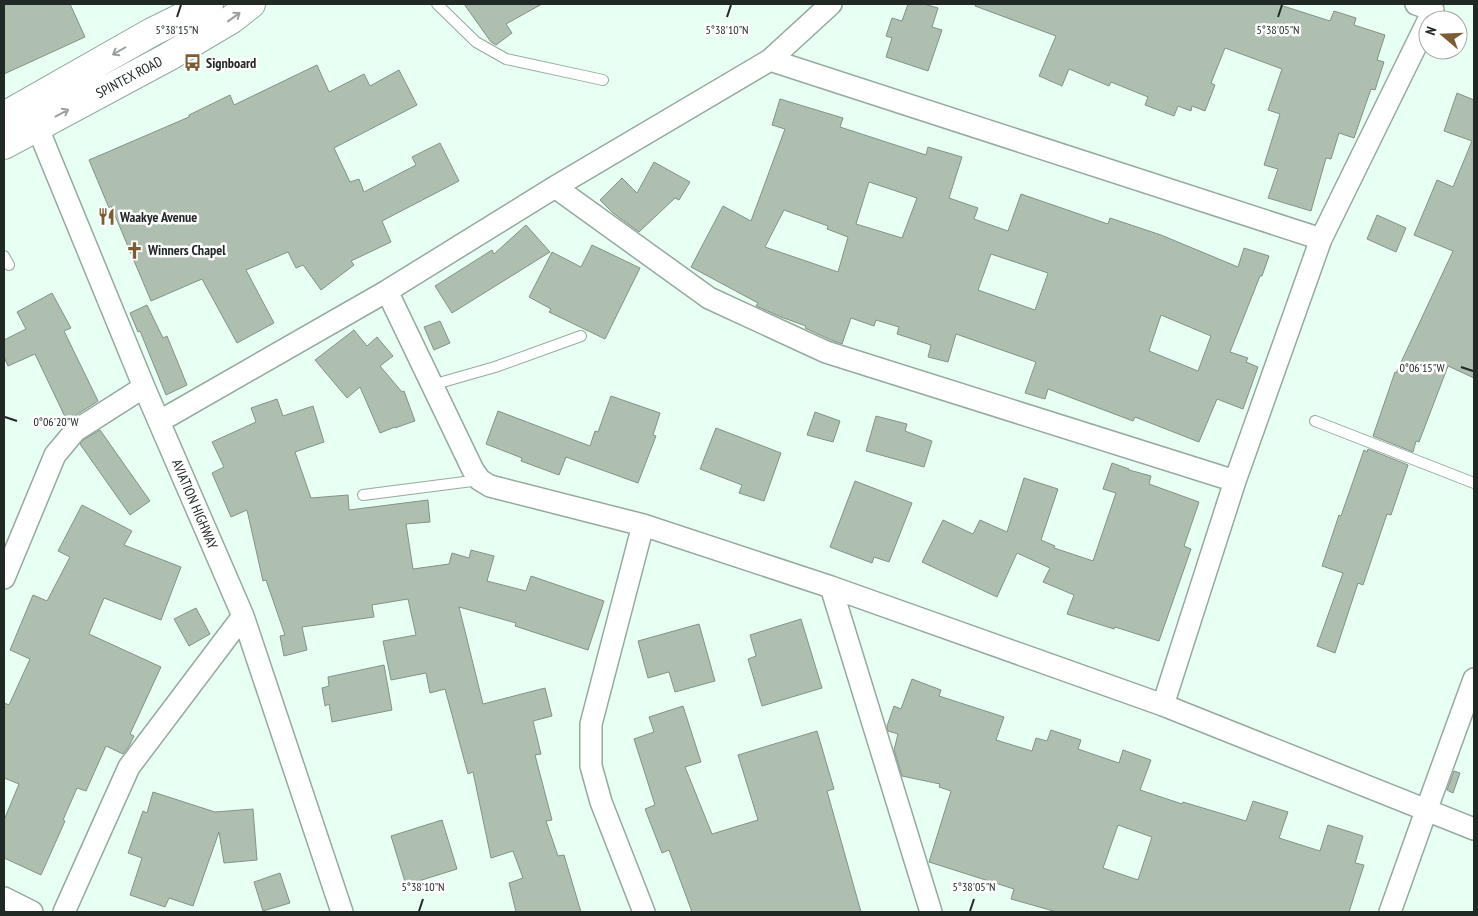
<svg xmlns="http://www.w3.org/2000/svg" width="1478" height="916" font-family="'PT Sans Narrow',sans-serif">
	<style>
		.building { fill: #aebeaf; stroke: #849385; fill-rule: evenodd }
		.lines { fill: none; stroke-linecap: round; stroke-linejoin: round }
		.lane-casing { stroke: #95aa9f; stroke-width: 12 }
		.street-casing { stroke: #95aa9f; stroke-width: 24 }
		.secondary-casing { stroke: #95aa9f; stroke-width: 30 }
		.lane { stroke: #fff; stroke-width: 10 }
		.street { stroke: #fff; stroke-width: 21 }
		.secondary { stroke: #fff; stroke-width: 28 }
		.oneway { stroke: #9b9f9d }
		.ticks { fill: none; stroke: #212925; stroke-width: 2 }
		.labels { text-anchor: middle; stroke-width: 5; stroke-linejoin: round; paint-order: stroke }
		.poi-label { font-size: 14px; font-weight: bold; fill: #212925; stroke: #fff; text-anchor: start }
		.street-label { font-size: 14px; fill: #212925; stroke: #fff }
		.ticks-label { font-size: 12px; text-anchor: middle; fill: #212925; stroke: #fff; stroke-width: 5; stroke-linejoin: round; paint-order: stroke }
	</style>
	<rect width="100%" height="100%" fill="#e8fff3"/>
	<path class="building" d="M4,4h66l15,33 -81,37z
		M464,4h78l-36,20 6,9 -16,12 -5,-3z
		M908,4h16l14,4 -6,19 10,3 -14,41 -42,-14 6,-19 -6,-2 6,-18 10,3z
		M976,4h301l53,17 4,-10 22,7 -2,7 31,10 -8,25 7,2 -9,28 -4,-1 -17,49 -15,-5 -8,26 -5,-1 -15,53 -43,-13 10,-29 -14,-4 16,-51 -12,-4 14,-41 -57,-21 -14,35 4,2 -10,26 -13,-5 -1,5 -13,-5 -4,10 -29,-11 3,-8 -37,-15 -2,4 -40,-17 -7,17 -23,-10 17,-40 -81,-30z
		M317,65l12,27 35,-18 6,12 29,-16 18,35 -83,43 16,34 9,-3 5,13 52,-27 -4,-8 28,-14 19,38 -77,40 9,21 -40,19 3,4 -33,25 -18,-25 -7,3 -8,-16 -42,18 28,53 -37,20 -35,-64 -51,22 -40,-95 -2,2 -20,-48 100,-43v-2l41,-20 4,10z
		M1457,93l17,7v278l-26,-12 -29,76 -3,-1 -3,11 -40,-16 22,-64 1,1 57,-122 -39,-16 23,-55 16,7 19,-46 -28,-10z
		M780,99l63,19 -3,9 86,28 2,-8 34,10 -13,41 29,10 -4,11 34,12 13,-37 87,30 2,-6 51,17 77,32 6,-19 25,8 -7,20h-2l-30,76 18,6 -2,4 12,5 -15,42 -26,-10 -18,43 -64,-25 -2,4 -85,-32 -3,10 -20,-6 11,-31 -80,-28 -8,28 -20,-5 3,-12 -34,-11 2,-7 -23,-7 -2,6 -23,-8 -9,26 -11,-4 -26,-12 1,-2 -25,-9 -25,-11 2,-3 -67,-36 32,-61 28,15 34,-92 -13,-4zM869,182l48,16 -15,40 -46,-14zM784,210l44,16 -1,3 21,8 -10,35 -73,-25zM991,254l57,19 -13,37 -57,-20zM1161,315l50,21 -13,35 -49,-20z
		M654,162l36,20 -11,18 -4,-2 -36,34 -26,-19 -13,-13 22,-22 15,15z
		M1377,215l29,13 -10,24 -29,-13z
		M526,225l24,27 -98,61 -17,-27 57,-36 2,4z
		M592,245l48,23 -35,71 -56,-27 2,-3 -22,-12 23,-45 29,15z
		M52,293l19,35 -7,3 34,70 -31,20 -32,-67 -27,12 -4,-9v-17l22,-11 -9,-17z
		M147,305l16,33 4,-2 20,49 -21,10 -26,-64 -2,1 -8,-19z
		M440,321l10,22 -16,7 -10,-23z
		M354,330l13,16 10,-9 16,19 -13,10 22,26 2,-1 11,30 -20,7v-1l-15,6 -20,-46 -13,11 -32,-38z
		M611,396l49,17 -7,22 3,1 -18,47 -72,-26 -7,18 -38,-14 1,-3 -36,-14 12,-33 92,35 5,-15 3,1z
		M277,399l6,17 30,-10 11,36 -29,10 16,46 37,-3 1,15 79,-10 2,22 -24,2 7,45 36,-5 3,-11 17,5 2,-8 23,6 -7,25 39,10 5,-15 73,25 -16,49 -73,-24 1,-3 -57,-16 24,97 62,-16 7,28 -19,5 8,33 -6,1 17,65 -6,1 12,35 6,-1 17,57h-65l-7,-29 14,-5 -10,-27 -22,7 -18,-86 -5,2 -23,-85 -15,4 -4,-20 -35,7 -8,-39 33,-6 -8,-36 -36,6 2,12 -72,10 5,23 -23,6 -4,-20 5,-1 -19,-55 -3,1 -16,-71 -16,7 -19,-44 12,-6 -12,-25 44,-20 -5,-14z
		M815,412l25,9 -7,21 -26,-7z
		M876,416l31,8 -2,7 27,10 -8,26 -58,-16z
		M716,428l65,25 -17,48 -25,-8 3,-8 -42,-16z
		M100,430l50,71 -20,14 -50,-71 3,-4z
		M1368,449l40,16 -17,50 -4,-1 -24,71 -5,-2 -23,70 -18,-7 26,-73 -21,-7 17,-51 2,1 23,-66 3,2z
		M1112,463l17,6v1l22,6 -2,8 50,18 -15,44 7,3 -32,92 -44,-14 -1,2 -47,-15 7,-19 -31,-13 7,-14 -33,-15 -20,44 -75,-35 21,-42 30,14 7,-14 27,12 17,-54 34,11 -17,51 14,6 -1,2 39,13 23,-68 -13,-4z
		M855,481l57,22 -23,59 -15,-5 -2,6 -42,-16z
		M82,505l50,26 -8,14 57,22 -20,53 -57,-22 -15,36 72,33 -31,67 4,2 -5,10 -6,8 -17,-8 -20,45 -9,-3 -14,32 2,1 -24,54 -37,-17v-38l15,-36 -15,-6v-75l5,2 21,-46 -20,-9 23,-55 14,6 23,-44 -12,-6z
		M196,608l14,26 -21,12 -15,-27z
		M801,619l21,69 -60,18 -14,-47 8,-3 -6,-21z
		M699,624l16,57 -40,11 -6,-20 -21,6 -10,-37z
		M384,665l8,45 -60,12 -3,-18 -4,2 -3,-18 7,-2 -1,-9z
		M912,679l29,11 -2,6 65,21 -8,23 36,11 4,-13 11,3 4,-11 30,10 -3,9 41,14 4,-13 28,10 -11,30 42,14 1,-2 63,19 7,-20 35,11 -9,26 41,13 8,-26 35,11 -8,27 9,2 -15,47h-292l-46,-13 3,-10 -85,-27 22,-71 -12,-4 1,-3 -38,-8 -8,-26 4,-16 -10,-3 -1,-5 7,-20 7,3zM1118,825l34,12 -14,43 -35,-12z
		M683,706l18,56 -16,5 27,67 46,-14 -20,-65 79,-24 17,58 -7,2 34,121h-169l-23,-62 -7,3 -17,-44 10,-4 -21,-66 20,-7 -5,-15z
		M1454,771l6,2 -7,20 -6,-3z
		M153,792l62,20 38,-3 4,51 -33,3 -5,-31 -26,74 -24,-8 -4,9 -35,-12 12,-37 -14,-5 15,-42 4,2z
		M442,820l15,49 -51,16 -15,-49z
		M280,873l10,30 -27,8 -9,-29z"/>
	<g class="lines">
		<defs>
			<path id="lane" d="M437,4l39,38 30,17 97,21
				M4,256l5,9
				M432,385l63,-18 86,-31
				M1315,421l159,62
				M363,495l117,-15"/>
			<path id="street" d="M1416,4l17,6
				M770,60l551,179
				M32,114l112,273 99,229 99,296
				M555,187l154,111 117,54 409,129
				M387,291l86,179 7,10 10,6 153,39 188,62 332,118 311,124
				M160,421l227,-130 168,-104 215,-127 61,-56
				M643,525l-52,199v42l10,36 43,110
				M4,578l51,-123 20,-24 69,-44
				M831,587l100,325
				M1163,705l72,-224 86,-242 107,-218
				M4,898l28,14
				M64,912l65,-145 114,-151
				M1390,912l36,-101 48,-132"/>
			<path id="secondary" d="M4,116l148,-84 57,-28
				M4,145l164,-88 64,-38 19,-15"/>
		</defs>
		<use href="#lane" class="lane-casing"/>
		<use href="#street" class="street-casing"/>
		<use href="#secondary" class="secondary-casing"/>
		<use href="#lane" class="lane"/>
		<use href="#street" class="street"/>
		<use href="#secondary" class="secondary"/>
	</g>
	<defs><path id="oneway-shaft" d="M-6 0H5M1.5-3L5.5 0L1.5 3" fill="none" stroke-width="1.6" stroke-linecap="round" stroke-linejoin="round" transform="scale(1.25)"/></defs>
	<g class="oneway">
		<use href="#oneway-shaft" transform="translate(234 17) rotate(-36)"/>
		<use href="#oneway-shaft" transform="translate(119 51) rotate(150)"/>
		<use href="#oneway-shaft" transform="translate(62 113) rotate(-28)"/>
	</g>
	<path class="ticks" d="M177,17l4,-12M727,17l4,-12M1278,17l4,-12M1461,367l12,4M5,417l12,4M419,911l4,-12M970,911l4,-12"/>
	<defs>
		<symbol id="bus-bare" viewBox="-9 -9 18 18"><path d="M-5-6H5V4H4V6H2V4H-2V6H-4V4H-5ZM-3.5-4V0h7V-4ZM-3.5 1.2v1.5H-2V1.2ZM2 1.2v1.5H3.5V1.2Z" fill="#7c5c32" stroke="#fff" stroke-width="2.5" paint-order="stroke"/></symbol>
		<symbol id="restaurant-bare" viewBox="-9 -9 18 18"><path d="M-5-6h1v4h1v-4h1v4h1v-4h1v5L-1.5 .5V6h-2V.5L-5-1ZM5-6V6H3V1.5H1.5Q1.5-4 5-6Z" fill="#7c5c32" stroke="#fff" stroke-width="2.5" paint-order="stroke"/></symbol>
		<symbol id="church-bare" viewBox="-9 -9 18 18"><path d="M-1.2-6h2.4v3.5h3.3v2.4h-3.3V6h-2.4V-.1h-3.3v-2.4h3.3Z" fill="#7c5c32" stroke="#fff" stroke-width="2.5" paint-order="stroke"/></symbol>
	</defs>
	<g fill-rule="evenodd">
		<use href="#bus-bare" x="180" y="50" width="25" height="25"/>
		<use href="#restaurant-bare" x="94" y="204" width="25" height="25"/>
		<use href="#church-bare" x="122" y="238" width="25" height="25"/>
	</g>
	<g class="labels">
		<g class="poi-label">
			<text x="206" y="68">Signboard</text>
			<text x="120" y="222">Waakye Avenue</text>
			<text x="148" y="255">Winners Chapel</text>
		</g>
		<g class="street-label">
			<text transform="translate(129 77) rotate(-28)" y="5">SPINTEX ROAD</text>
			<text transform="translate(195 504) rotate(67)" y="5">AVIATION HIGHWAY</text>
		</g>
	</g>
	<g class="ticks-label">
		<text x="177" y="34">5°38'15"N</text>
		<text x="727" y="34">5°38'10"N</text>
		<text x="1278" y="34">5°38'05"N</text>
		<text x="1422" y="372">0°06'15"W</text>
		<text x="56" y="426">0°06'20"W</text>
		<text x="423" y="891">5°38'10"N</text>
		<text x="974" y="891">5°38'05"N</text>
	</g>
	<rect width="1478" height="916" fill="none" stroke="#212925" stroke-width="10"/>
	<g transform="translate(1443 35) rotate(289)"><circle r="24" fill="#ffffff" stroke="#a6a9a8"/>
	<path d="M0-4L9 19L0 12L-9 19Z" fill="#7c5c32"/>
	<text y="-8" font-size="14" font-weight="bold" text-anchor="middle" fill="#212925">N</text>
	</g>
</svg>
